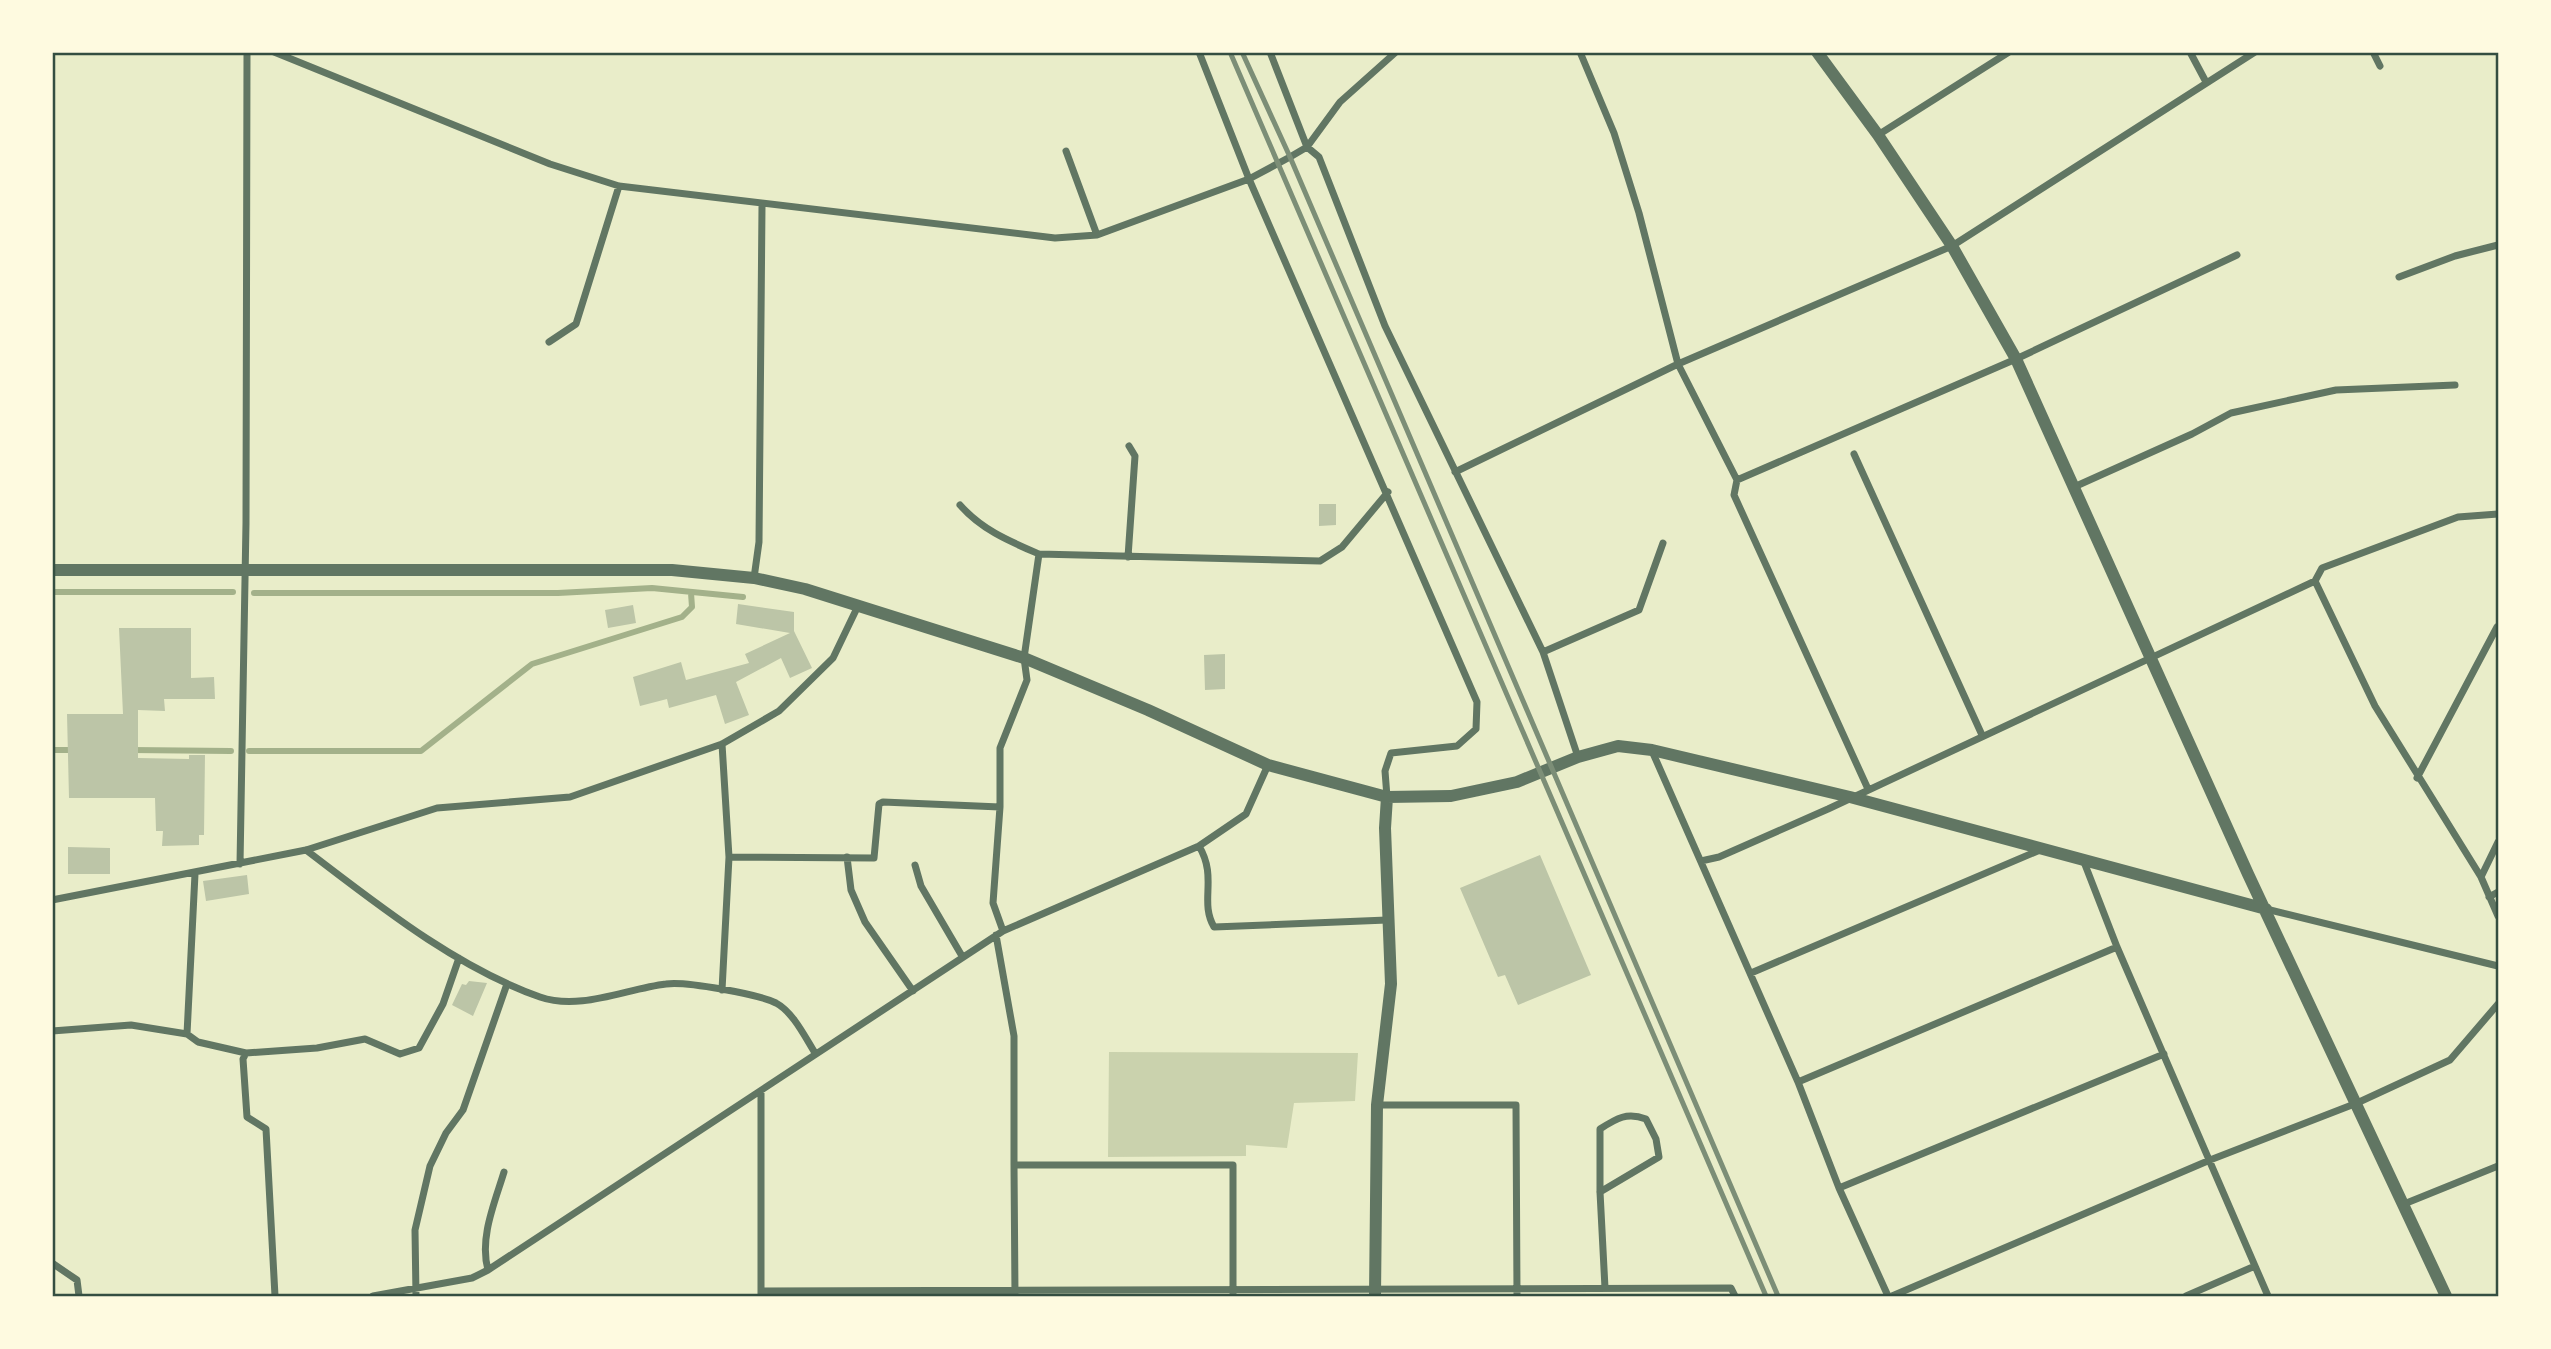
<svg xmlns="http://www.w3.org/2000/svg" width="2551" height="1349" font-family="'Times New Roman',serif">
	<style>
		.green { fill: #cad2ad }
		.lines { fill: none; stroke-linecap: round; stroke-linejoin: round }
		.stream { stroke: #a3b18a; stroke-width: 6 }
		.building { fill: #bcc5a7 }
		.minor { stroke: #617663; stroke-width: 7 }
		.tertiary { stroke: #617663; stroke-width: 12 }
		.rail { stroke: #7c8e77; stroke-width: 5 }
		.neatline { fill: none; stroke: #344e41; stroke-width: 2.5 }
	</style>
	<rect width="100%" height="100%" fill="#e9edc9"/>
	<path class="green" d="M1109,1052l249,1 -3,48 -61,2 -7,45 -41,-3v11l-138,1z"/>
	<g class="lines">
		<path class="stream" d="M52,592h181
			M254,593h304l94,-5 91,9
			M52,750h23
			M131,750l100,1
			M249,751h172l111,-87 150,-47 10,-10 -1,-14"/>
	</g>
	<path class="building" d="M1319,504h17v21l-17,1z
		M738,604l56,8v19l18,37 -22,10 -9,-20 -45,24 13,33 -24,9 -9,-29 -47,13 -2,-9 -27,7 -7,-29 48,-15 5,18 63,-17 -4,-9 45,-21 -54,-9z
		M633,605l3,18 -28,5 -3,-18z
		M119,628h72v50l23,-1 1,22h-51l1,12 -27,-1v48l51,1v-4h16l-1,80h-5v10l-37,1 1,-15h-7l-1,-33h-86l-2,-84h56z
		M1225,654v35l-20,1 -1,-35z
		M68,847l42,1v26h-42z
		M1540,855l51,120 -73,30 -13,-30 -7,2 -38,-89z
		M247,875l2,19 -43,7 -3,-20z
		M469,981l18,2 -14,33 -21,-11 10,-21 4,1z"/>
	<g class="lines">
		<path class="minor" d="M274,52l276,112 69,22 436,52 42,-3 152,-56 41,-22 17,-10 33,-45 56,-50
			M1199,52l50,127 228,523 -1,27 -19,17 -66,7 -6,18 2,26
			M1270,52l37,95 12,10 66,169 158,326 35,105
			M1580,52l34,81 25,80 39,151 59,116
			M2190,52l16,30
			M2373,52l7,14
			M1878,135l131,-83
			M1066,151l31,84
			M2399,277l56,-21 43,-11
			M549,342l27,-18 43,-138
			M1854,454l128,281
			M1455,472l223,-108 274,-118 303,-194
			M2074,487l118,-53 39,-21 105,-23 119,-5
			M960,505c22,25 49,36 79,49
			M1128,557l7,-101 -6,-10
			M754,578l5,-36 3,-336
			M2315,581l60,125 106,171 17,39
			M1543,652l96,-42 24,-67
			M1652,751l146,331 41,106 49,108
			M2417,778l80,-151
			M1868,789l-134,-294 3,-15 279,-121 221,-104
			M1199,846c19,32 0,55 15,81l173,-7
			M306,850c71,54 149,117 234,147 40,14 85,-8 126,-13 19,-3 92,10 110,19 17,9 29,34 39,50
			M729,857l145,1 5,-54 4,-2 117,5
			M847,857l4,33 14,32 48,69
			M1701,861l18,-4 109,-48 487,-228 7,-13 136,-51 40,-3
			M2084,862l33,85 151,349
			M240,864l6,-341 1,-471
			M915,865l6,21 41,70
			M2481,877l17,-35
			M2489,897l9,-5
			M52,900l254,-50 131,-42 133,-11 152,-53 57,-33 54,-53 24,-50
			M2266,909l232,57
			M1003,931l-10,-28 7,-96v-59l27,-68 -3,-22 15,-104 281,7 22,-14 46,-55
			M996,935l18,101v129
			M1751,973l289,-123
			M722,990l7,-133 -7,-113
			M52,1031l79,-6 56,9 11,8 48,11 71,-5 48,-9 35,15 19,-6 24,-44 16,-46
			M187,1034l8,-160
			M246,1053l-3,6 4,58 19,12 9,167
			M1798,1082l319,-135
			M761,1093v203
			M1377,1105h139l1,191
			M1839,1188l325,-134
			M1600,1192l59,-35 -3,-18 -10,-20c-19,-7 -29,-1 -46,10v63l5,96
			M2404,1204l94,-38
			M52,1263l25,17 2,16
			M488,1270c-9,-32 7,-68 16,-98
			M761,1291l970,-3 4,8
			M373,1296l99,-18 16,-8 515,-339 196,-85 47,-32 22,-49
			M416,1296l-1,-66 15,-64 16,-33 17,-23 44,-126
			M1015,1296l-1,-131h219v131
			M1892,1296l318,-136 147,-57 93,-43 48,-56
			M2186,1296l69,-30"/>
		<path class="tertiary" d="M1817,52l61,83 74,111 64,113 232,515 198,422
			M52,570h620l82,8 51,11 219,69 124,52 120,55 119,32 64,-1 66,-14 61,-25 40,-11 34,4 198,47 416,112
			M1375,1296l2,-191 14,-121 -6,-156 2,-31"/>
		<path class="rail" d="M1230,52l536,1244
			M1242,52l48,105 488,1139"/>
	</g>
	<rect width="2551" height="1349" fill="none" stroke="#fefae0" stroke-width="108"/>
	<rect x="54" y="54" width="2443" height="1241" class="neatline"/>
</svg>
